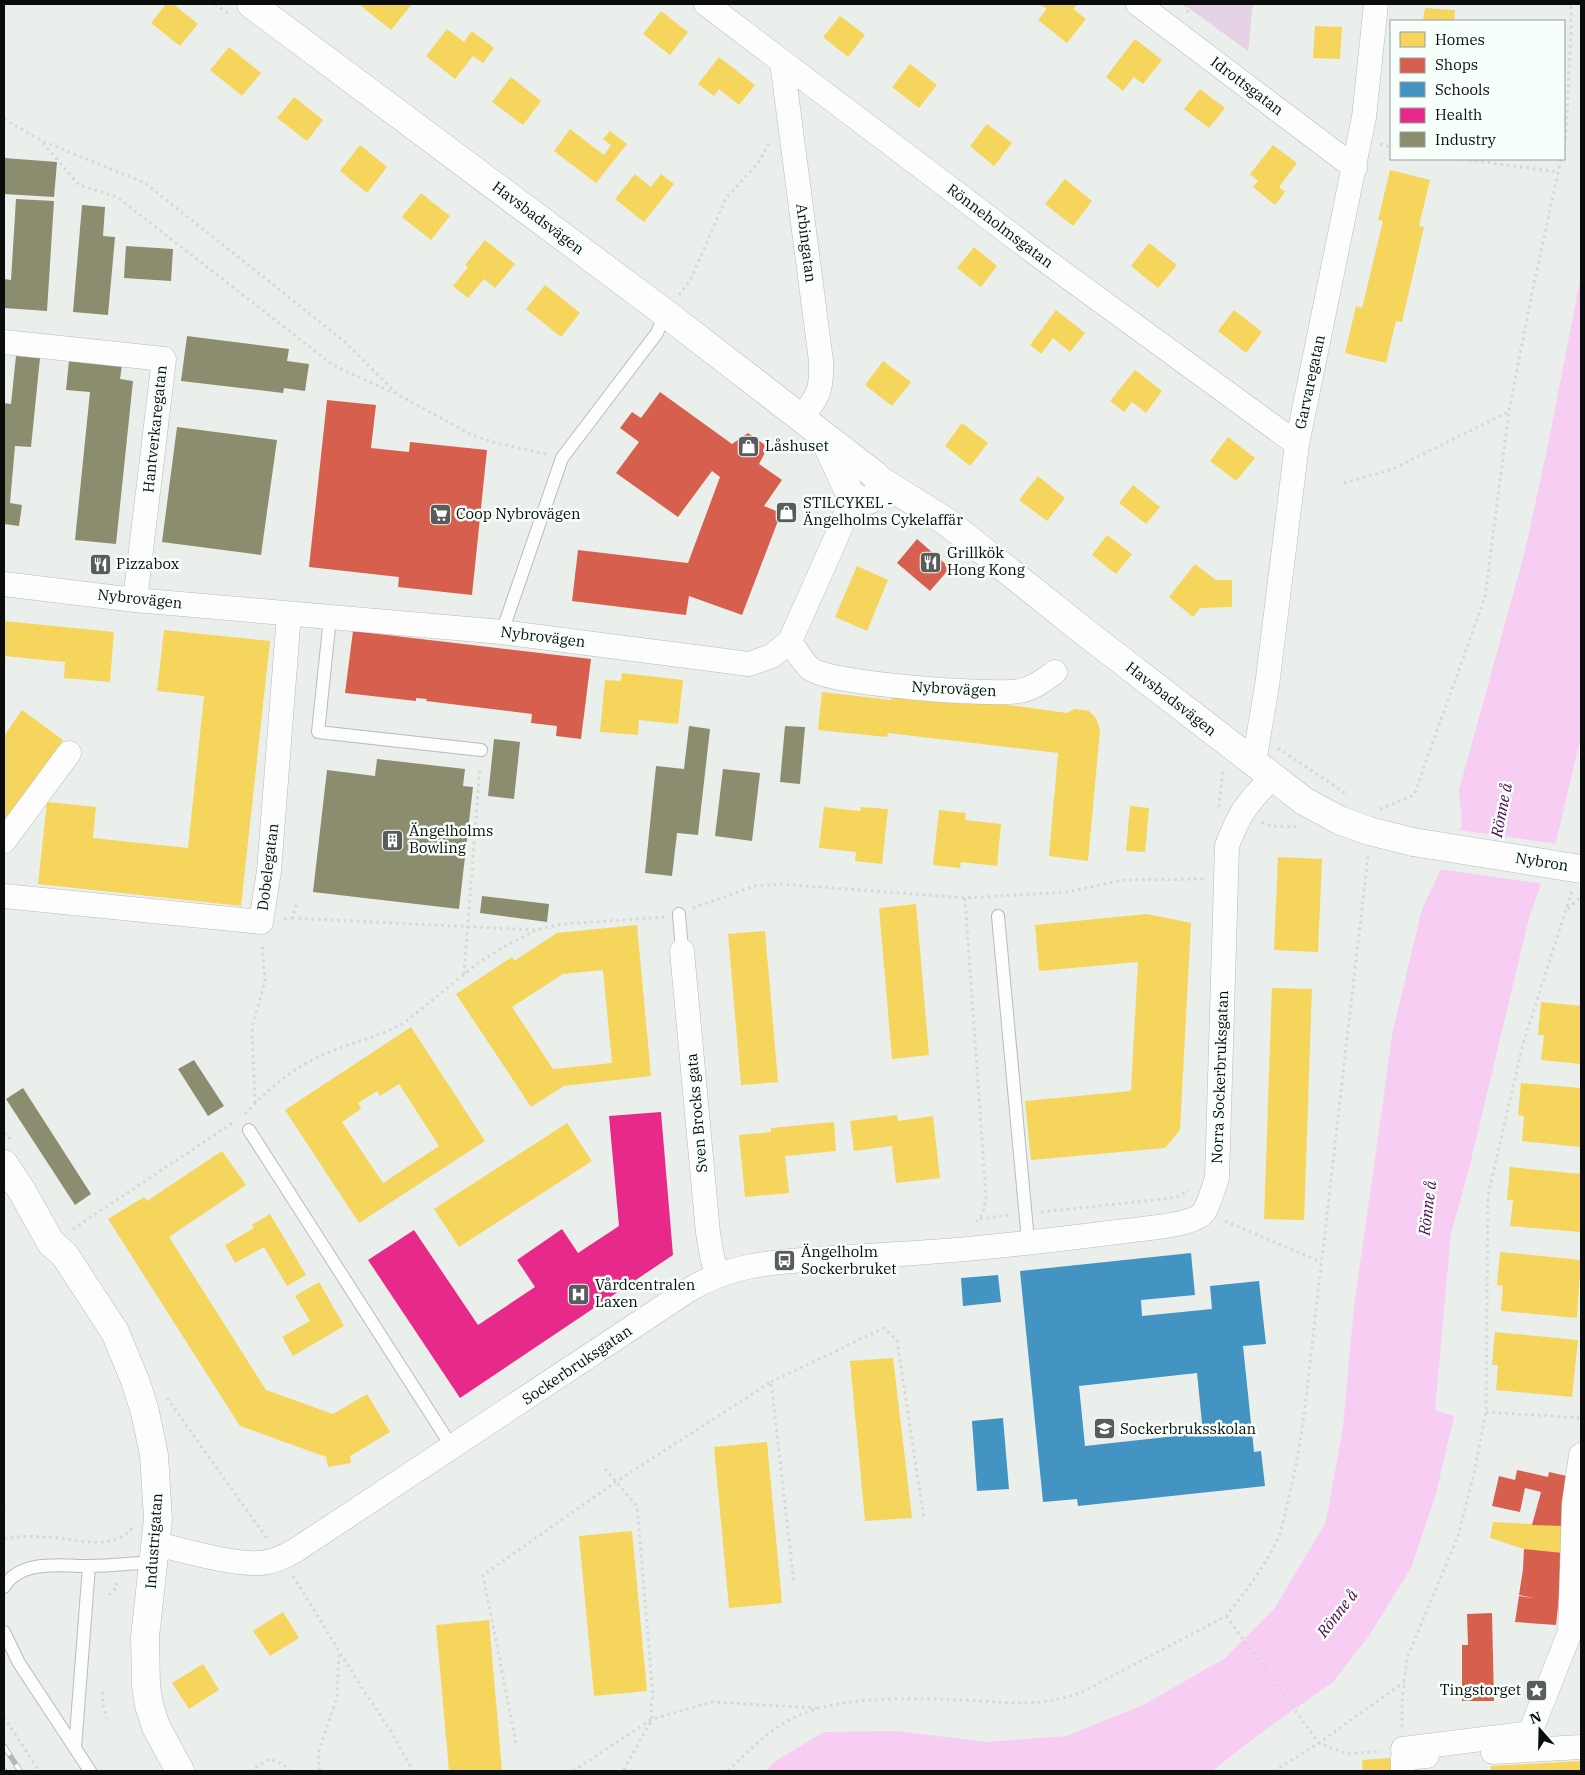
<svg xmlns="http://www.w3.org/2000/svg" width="1585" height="1775" font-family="'IBM Plex Serif',serif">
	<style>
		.green { fill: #e5d2e4 }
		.water { fill: #f7cdf4 }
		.pier { fill: #eaefec }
		.homes { fill: #f6d55c; fill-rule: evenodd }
		.shops { fill: #d6604d }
		.schools { fill: #4393c3; fill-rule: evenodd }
		.health { fill: #e7298a }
		.industry { fill: #8c8c6e }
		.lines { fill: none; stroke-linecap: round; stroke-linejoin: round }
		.lane-casing { stroke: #b8bbb9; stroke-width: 14 }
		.street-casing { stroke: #b8bbb9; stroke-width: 25 }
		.secondary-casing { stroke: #b8bbb9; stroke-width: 29 }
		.path { stroke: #d6d8d7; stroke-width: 3; stroke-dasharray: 2.5 4; stroke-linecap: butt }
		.lane { stroke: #fcfdfc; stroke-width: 12 }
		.street { stroke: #fcfdfc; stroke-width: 24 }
		.secondary { stroke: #fcfdfc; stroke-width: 28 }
		.rail-casing { stroke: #b6b7b6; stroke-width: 5.5 }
		.rail { stroke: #f6fff9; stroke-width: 4; stroke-dasharray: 11; stroke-linecap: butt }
		.secondary-bridge-casing { stroke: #b8bbb9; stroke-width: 29; stroke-linecap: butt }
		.secondary-bridge { stroke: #fcfdfc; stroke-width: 28 }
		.labels { text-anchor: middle; stroke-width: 5; stroke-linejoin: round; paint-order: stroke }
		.street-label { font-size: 15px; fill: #0a0d0b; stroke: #f6fff9 }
		.poi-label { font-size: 15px; fill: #0a0d0b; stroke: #f6fff9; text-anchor: start }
		.water-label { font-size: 16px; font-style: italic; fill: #4f074e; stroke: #f6fff9 }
	</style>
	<rect width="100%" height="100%" fill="#eaefec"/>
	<path class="green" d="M1183,4h70l-5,47z"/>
	<path class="water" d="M1581,275v461l-25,106 -27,76 -61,255 -17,60 -16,177 19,6 -18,78 -25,74 -43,69 -35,45 -67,47 -54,42h-447l12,-11 47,-28 72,-1 91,11 79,-6 77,-31 82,-47 49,-49 52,-87 17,-96 11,-120 39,-276 29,-121 40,-84 -3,-35 66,-239 23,-106z"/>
	<path class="pier" d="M1457,830l101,14 -14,40 -105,-15z"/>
	<path class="homes" d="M166,4h7l25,20 -18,22 -29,-23z
		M363,4h49l-21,26 -30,-24z
		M1039,4h39l-5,5 13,10 -19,24 -29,-23 9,-11z
		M1425,8l30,2 -1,11h-31z
		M661,11l27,21 -18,23 -27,-21z
		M840,16l25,19 -17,22 -25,-20z
		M1315,26l27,1 -2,32 -27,-1z
		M447,29l17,13 8,-11 22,17 -11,15 -10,-7 -18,23 -29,-23z
		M1135,39l27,21 -19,24 -9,-7 -11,14 -17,-14z
		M229,47l32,26 -19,23 -32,-26z
		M719,57l36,28 -16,20 -20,-16 -5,7 -16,-12z
		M910,64l27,21 -18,23 -27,-21z
		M511,77l30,24 -18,24 -31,-23z
		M1200,89l25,19 -16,20 -25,-19z
		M294,97l29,23 -16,21 -30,-23z
		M987,124l25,19 -18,23 -24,-20z
		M570,129l34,26 7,-10 -8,-6 7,-8 17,13 -31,39 -42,-32z
		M360,145l27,22 -20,26 -27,-22z
		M1273,145l24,18 -18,24 6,5 -10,13 -22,-18 5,-6 -8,-7z
		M1390,170l40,10 -11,46 5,1 -22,95 -6,-1 -10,42 -41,-10 11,-47 6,2 21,-87 -5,-1z
		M635,174l16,13 10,-13 13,10 -30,38 -29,-23z
		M1065,179l27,22 -19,25 -28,-22z
		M421,193l29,23 -19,24 -29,-23z
		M485,240l30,24 -20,24 -11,-9 -16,19 -15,-12 15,-19 -3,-2z
		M1149,243l28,22 -19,23 -27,-22z
		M974,247l23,19 -16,21 -24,-19z
		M545,285l35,28 -19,24 -35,-28z
		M1056,310l29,23 -15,19 -17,-14 -12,16 -11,-9z
		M1234,310l28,22 -16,21 -28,-22z
		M883,361l28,21 -19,24 -27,-21z
		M1135,370l27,21 -16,22 -14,-11 -8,10 -14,-11z
		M962,423l26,20 -18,23 -25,-20z
		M1228,437l27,21 -19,23 -26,-20z
		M1038,476l27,22 -18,23 -28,-21z
		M1133,485l27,22 -14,17 -27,-21z
		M1107,535l25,19 -16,20 -24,-19z
		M1195,564l21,16h16v27l-32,1 -7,9 -24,-20z
		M857,566l31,14 -21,51 -32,-14z
		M4,621l110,11 -4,50 -46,-4 1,-16 -61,-6z
		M164,630l106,11 -29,265 -203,-22 9,-82 49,5 -3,31 95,10 16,-152 -47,-5z
		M622,673l61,7 -5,44 -39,-4 -1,15 -38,-3 5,-52 16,1z
		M822,692l69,8 1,-8 132,15 43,6 8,-4 14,2 7,7 4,12 -12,131 -39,-5 9,-103 -170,-20 -1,4 -69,-7z
		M22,710l41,30 -59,81v-85z
		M1130,806l19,2 -4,44 -19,-1z
		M824,807l36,4 1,-4 27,2 -6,55 -27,-3 1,-9 -37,-4z
		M939,810l27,3 -1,7 36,4 -4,42 -36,-4 -1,6 -27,-3z
		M1278,857l44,2 -4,93 -44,-2z
		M916,904l13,151 -37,4 -13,-151z
		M1147,914l44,9 -11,207 -15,18 -134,12 -6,-59 106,-10 7,-129 -99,9 -4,-46z
		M637,925l14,151 -87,10 -33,21 -75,-113 56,-37 2,4 43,-28zM603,970l9,93 -59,6 -41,-62 51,-33z
		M765,931l13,151 -37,3 -13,-151z
		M1272,988l40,1 -8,231 -40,-1z
		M1541,1002l40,4v58l-40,-4 3,-25h-6z
		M411,1027l74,114 -126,82 -74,-113zM399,1084l40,62 -56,37 -41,-61 19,-13 -3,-6 19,-12 3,5z
		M1521,1083l60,5v59l-59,-6 2,-25 -6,-1z
		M897,1115l1,6 35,-5 7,62 -44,5 -4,-37 -38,5 -4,-30z
		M834,1122l2,29 -51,5 4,37 -44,4 -6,-62 32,-3v-4z
		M567,1123l25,38 -133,86 -25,-38z
		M222,1151l24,34 -77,52 97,153 67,24 34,-20 23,38 -40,24 1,7 -23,4 -2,-10 -86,-31 -132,-207 36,-22 3,4z
		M1510,1167l71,7v58l-71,-6 3,-26h-6z
		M270,1214l36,61 -19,11 -23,-39 -29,16 -10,-18 29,-17 -2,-3z
		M1500,1252l81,8 -4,58 -76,-7 2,-25 -6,-1z
		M319,1282l25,44 -51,30 -11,-19 28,-16 -15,-25z
		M1495,1332l83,8 -6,57 -76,-7 2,-25h-6z
		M893,1358l19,160 -47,3 -15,-160z
		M767,1442l15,161 -53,5 -15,-161z
		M1493,1522l72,4 -1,27 -40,-4 -34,-11z
		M632,1531l15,160 -53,5 -15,-160z
		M283,1612l16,26 -29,18 -17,-25z
		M489,1620l13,151h-53l-13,-146z
		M203,1664l16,26 -30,19 -17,-26z
		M1390,1758l1,13h-28l-1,-11z
		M1581,1761v10h-90v-5z"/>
	<path class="shops" d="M660,392l72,52 16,-11 20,14 -9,17 23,16 -18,26 17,7 -39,102 -53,-19 -3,19 -114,-14 6,-51 110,13 32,-86 -8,-6 -34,46 -62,-44 23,-31 -19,-14 12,-16 9,6z
		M327,400l49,5 -5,43 38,4 1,-10 77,8 -15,145 -74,-8 1,-10 -90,-10z
		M917,539l33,29 -20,23 -33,-28z
		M353,631l238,28 -10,80 -25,-3 1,-10 -26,-3 1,-9 -106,-13 1,-2 -11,-1v3l-71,-8z
		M1517,1470l31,7 1,-5 22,5 -6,49 -33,-1 9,-33 -16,-4 -5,24 -28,-6 7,-30 16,4z
		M1524,1549l40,4 -8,72 -41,-3 4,-26 15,2 -15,-3 4,-26z
		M1492,1613l2,88h-32v-56h6l-1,-31z"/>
	<path class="schools" d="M1191,1253l4,42 -54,5 1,16 70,-7 -2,-23 49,-5 7,63 -23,2 11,106 7,-1 4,35 -187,20 -1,-7 -34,3 -23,-231zM1197,1373l6,60 -118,13 -6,-60z
		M998,1275l3,27 -38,4 -2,-28z
		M1003,1418l6,71 -32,2 -5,-70z"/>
	<path class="health" d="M661,1112l12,143 -213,143 -92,-138 46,-30 64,95 57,-38 -18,-27 45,-31 16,24 41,-27 -10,-110z"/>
	<path class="industry" d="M4,158l53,4 -3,35 -50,-3z
		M16,199l38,2 -7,110 -43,-3v-29l7,1z
		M82,205l23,2 -2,29 12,1 -7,78 -35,-3z
		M126,246l47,3 -2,32 -47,-3z
		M187,336l102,13 -2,12 22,3 -4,27 -21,-3 -1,5 -102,-12z
		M16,356l24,2 -9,89 -16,-1 -5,57 12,2 -3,21 -15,-2v-121l7,1z
		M69,360l53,5 -2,14 13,2 -17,163 -41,-4 15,-148 -24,-2z
		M177,427l100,13 -16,115 -99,-13z
		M689,726l21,3 -12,106 -21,-2 -5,43 -27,-3 11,-107 28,3z
		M785,726l20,1 -5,57 -20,-2z
		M494,739l26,3 -6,57 -26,-3z
		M377,759l88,10 -2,17 10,1 -14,122 -146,-17 14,-122 48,6z
		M723,769l37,4 -8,68 -37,-5z
		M482,896l67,8 -2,18 -67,-9z
		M194,1060l30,46 -16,10 -30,-47z
		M23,1088l68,106 -16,11 -69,-106z"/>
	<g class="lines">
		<defs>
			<path id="lane" d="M330,618l-12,114 163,18
				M502,632l60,-174 95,-125 8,-20
				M679,914l3,37
				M998,916l30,325
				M249,1130l203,317
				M4,1587c16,-28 58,-21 85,-21 22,0 44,-3 65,-4
				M4,1632l15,31 71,108
				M75,1748l14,-182"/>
			<path id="street" d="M706,4l332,251 259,189
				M1138,4l217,164
				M782,62l39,299c1,29 -2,36 -21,57
				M4,342l160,17 -29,241
				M4,584l131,16 367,32 247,32 23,-8 18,-15 46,-103 13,-33 1,-11
				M790,641c5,8 14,23 21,28 20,15 179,27 208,22 14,-2 25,-11 36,-19
				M1254,762l13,-76 30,-242 67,-327 12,-113
				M4,841l65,-88
				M4,896l257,26 8,-51 20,-257
				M682,951l26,282 4,23 5,19
				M156,1544c27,6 86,24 111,18 9,-1 17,-6 26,-10l394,-261c42,-26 83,-29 131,-32 37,-3 73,-4 110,-7 77,-5 154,-16 231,-25 12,-2 37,-5 45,-15 6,-10 9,-23 13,-34l10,-332c12,-33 22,-46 47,-70
				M1403,1749l127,-16 40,-101 4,-128 7,-49
				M1493,1752l88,-5
				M1403,1771v-13l24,-2"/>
			<path id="secondary" d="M251,4l414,309 210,162c13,18 -8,35 -25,19l-27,-58
				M878,479l69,43 139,111 218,168 35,19 30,11 44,11
				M4,1164l18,27 29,52 13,11 51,78 21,51 9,29 9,43 4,64 -13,118 1,49 3,19 7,22 24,44"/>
		</defs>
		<use href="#lane" class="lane-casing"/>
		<use href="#street" class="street-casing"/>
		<use href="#secondary" class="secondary-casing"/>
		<path class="path" d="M215,4l15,11
			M1185,4l3,9
			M4,119l38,22 103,42 199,158 53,53 75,41 21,7 53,12
			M43,143l36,42 38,12 216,168 61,28
			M1380,144l11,3
			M1564,145l2,-12 5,-102v-27
			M1462,159l96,13
			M679,295l12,-16 35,-81 33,-36 10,-19
			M1344,483l49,-14 115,-57
			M1278,748l70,47
			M1219,807l4,-39
			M1380,809l34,-14 71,-198 24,-186 23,-118 29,-134
			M1262,822c10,7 23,3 35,5
			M965,898l21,299 -3,17 -10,11
			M693,908l62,-22 26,-2 184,14 103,-6 54,-12 81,-1
			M1568,909l13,-12
			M292,918l244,12
			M284,919l8,-1 6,-17
			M464,974l16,-208
			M255,1103l-3,-76 13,-45 -3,-39
			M245,1114c20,-22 43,-42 69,-55 29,-15 61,-20 90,-36l74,-60 31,-19 27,-14 27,-6 101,-7
			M4,1133l4,2 3,6
			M1041,1212l122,-13 14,-2 12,-7
			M980,1219l30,-4
			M1225,1221l96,41
			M73,1229l161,-107
			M771,1382l113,-54 13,12 27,179
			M167,1398l101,142
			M1486,1412l95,6
			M605,1469l32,37 16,190 -2,12 1,11 -29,52
			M4,1511l1,-3
			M4,1539c14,-3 29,-3 43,-2 28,1 65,16 86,-10
			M293,1576l67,109 31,46 22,40
			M109,1595l7,-7 1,-6
			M1226,1616l93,127 29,11 33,-3
			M103,1692v12l4,15
			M4,1717l35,54
			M1402,1727v-25l5,-44 51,-122 16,-62 12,-62 2,-217 35,-151 49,-153
			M516,1743l-33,-168 134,-94 154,-99 23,201
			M250,1771l19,-12 14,5 7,7
			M320,1771l-2,-18 19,-55 2,-45
			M573,1771l79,-52 60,-17 105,6
			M728,1771c19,-19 38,-38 61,-51 56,-31 163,-20 226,-17 27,0 41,-2 67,-11l144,-76c20,-25 42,-53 54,-83 4,-12 6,-25 9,-37 13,-52 18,-106 24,-159l55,-482
			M1274,1771l45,-28 85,-61"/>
		<use href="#lane" class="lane"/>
		<use href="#street" class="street"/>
		<use href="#secondary" class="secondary"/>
		<defs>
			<path id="rail" d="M4,1746l16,25
				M4,1770l1,1"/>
		</defs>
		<use href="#rail" class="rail-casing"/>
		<use href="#rail" class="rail"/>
		<defs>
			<path id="secondary-bridge" d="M1413,842l168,27"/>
		</defs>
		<use href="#secondary-bridge" class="secondary-bridge-casing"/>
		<use href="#secondary-bridge" class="secondary-bridge"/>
	</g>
	<defs>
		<symbol id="shop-square" viewBox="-11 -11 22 22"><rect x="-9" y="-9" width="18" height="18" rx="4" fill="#585c5a" stroke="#f6fff9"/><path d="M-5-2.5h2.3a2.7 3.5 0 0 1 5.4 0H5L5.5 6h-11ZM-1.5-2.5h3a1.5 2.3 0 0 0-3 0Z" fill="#fff"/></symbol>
		<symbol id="supermarket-square" viewBox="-11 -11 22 22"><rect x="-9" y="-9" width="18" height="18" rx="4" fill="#585c5a" stroke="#f6fff9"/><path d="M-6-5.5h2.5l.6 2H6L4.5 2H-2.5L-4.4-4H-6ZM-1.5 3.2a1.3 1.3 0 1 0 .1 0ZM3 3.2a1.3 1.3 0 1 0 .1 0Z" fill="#fff"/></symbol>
		<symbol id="restaurant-square" viewBox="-11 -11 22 22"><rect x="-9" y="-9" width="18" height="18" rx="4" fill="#585c5a" stroke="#f6fff9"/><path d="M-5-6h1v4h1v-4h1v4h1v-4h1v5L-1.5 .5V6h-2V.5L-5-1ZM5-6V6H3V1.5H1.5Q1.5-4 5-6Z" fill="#fff"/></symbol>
		<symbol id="building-square" viewBox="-11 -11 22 22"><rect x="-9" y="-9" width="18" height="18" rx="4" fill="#585c5a" stroke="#f6fff9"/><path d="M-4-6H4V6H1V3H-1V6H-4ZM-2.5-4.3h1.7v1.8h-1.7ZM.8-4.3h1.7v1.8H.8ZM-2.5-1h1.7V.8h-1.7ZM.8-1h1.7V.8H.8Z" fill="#fff"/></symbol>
		<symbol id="bus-square" viewBox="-11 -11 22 22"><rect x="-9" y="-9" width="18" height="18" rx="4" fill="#585c5a" stroke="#f6fff9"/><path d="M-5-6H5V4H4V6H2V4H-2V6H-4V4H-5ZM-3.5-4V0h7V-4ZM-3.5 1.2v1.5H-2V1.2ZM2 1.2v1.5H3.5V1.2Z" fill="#fff"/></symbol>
		<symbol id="hospital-square" viewBox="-11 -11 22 22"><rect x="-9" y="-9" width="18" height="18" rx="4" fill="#585c5a" stroke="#f6fff9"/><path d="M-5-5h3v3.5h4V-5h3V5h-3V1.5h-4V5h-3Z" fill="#fff"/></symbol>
		<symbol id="school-square" viewBox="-11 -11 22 22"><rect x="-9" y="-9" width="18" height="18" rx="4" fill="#585c5a" stroke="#f6fff9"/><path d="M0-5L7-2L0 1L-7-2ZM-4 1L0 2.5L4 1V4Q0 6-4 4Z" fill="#fff"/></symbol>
		<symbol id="sight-square" viewBox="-11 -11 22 22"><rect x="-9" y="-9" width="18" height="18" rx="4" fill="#585c5a" stroke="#f6fff9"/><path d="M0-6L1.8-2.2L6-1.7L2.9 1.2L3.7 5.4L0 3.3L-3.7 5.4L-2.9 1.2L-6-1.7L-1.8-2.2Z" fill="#fff"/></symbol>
	</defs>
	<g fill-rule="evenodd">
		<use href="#shop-square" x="736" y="434" width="25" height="25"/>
		<use href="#shop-square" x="774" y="500" width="25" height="25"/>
		<use href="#supermarket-square" x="428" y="502" width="25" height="25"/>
		<use href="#restaurant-square" x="918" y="550" width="25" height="25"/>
		<use href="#restaurant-square" x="88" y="552" width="25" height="25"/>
		<use href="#building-square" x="380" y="828" width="25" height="25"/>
		<use href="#bus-square" x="772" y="1248" width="25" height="25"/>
		<use href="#hospital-square" x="566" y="1282" width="25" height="25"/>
		<use href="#school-square" x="1092" y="1416" width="25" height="25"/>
		<use href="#sight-square" x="1524" y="1678" width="25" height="25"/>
	</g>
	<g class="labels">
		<g class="street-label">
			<text transform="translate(1247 86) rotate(37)" y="5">Idrottsgatan</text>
			<text transform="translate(538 218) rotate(37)" y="5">Havsbadsvägen</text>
			<text transform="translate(1000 226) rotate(37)" y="5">Rönneholmsgatan</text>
			<text transform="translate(806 243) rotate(83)" y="5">Arbingatan</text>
			<text transform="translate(1310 382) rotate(-78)" y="5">Garvaregatan</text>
			<text transform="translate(155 429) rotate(-84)" y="5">Hantverkaregatan</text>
			<text transform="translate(140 599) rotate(6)" y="5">Nybrovägen</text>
			<text transform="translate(543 637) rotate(7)" y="5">Nybrovägen</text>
			<text transform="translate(954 689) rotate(3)" y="5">Nybrovägen</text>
			<text transform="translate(1171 699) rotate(38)" y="5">Havsbadsvägen</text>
			<text transform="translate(1542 862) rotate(9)" y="5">Nybron</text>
			<text transform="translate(268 867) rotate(-83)" y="5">Dobelegatan</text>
			<text transform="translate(1220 1077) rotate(-88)" y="5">Norra Sockerbruksgatan</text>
			<text transform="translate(697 1113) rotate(-95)" y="5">Sven Brocks gata</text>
			<text transform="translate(577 1365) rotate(-34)" y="5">Sockerbruksgatan</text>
			<text transform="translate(154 1541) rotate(-86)" y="5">Industrigatan</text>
		</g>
		<g class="poi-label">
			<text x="765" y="451">Låshuset</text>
			<text x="803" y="508">STILCYKEL -<tspan x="803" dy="17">Ängelholms Cykelaffär</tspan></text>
			<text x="456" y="519">Coop Nybrovägen</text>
			<text x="947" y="558">Grillkök<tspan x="947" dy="17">Hong Kong</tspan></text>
			<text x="116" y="569">Pizzabox</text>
			<text x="409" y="836">Ängelholms<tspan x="409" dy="17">Bowling</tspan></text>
			<text x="801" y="1257">Ängelholm<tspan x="801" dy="17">Sockerbruket</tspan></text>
			<text x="595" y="1290">Vårdcentralen<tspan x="595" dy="17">Laxen</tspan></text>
			<text x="1120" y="1434">Sockerbruksskolan</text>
			<text x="1521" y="1695" text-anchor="end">Tingstorget</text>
		</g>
		<g class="water-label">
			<text transform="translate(1501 810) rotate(-79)" y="6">Rönne å</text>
			<text transform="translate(1427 1208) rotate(-83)" y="6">Rönne å</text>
			<text transform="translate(1337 1613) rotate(-52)" y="6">Rönne å</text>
		</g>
	</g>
	<rect width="1585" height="1775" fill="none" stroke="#0a0d0b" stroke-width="10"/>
	<rect x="1390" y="20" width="175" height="140" fill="#f6fff9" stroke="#989e9a"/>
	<rect x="1400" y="32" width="25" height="15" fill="#f6d55c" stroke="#989e9a"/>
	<text x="1435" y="45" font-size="15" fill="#0a0d0b">Homes</text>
	<rect x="1400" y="58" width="25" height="15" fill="#d6604d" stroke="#989e9a"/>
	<text x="1435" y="70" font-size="15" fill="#0a0d0b">Shops</text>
	<rect x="1400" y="82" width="25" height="15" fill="#4393c3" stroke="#989e9a"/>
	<text x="1435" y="95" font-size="15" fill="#0a0d0b">Schools</text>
	<rect x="1400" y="108" width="25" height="15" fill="#e7298a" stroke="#989e9a"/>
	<text x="1435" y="120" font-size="15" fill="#0a0d0b">Health</text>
	<rect x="1400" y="132" width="25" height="15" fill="#8c8c6e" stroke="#989e9a"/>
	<text x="1435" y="145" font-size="15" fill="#0a0d0b">Industry</text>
	<g transform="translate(1540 1730) rotate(340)" stroke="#f6fff9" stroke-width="4" paint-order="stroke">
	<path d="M0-4L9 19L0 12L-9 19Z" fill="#0a0d0b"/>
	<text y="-8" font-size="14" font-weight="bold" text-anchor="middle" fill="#0a0d0b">N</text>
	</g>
</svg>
